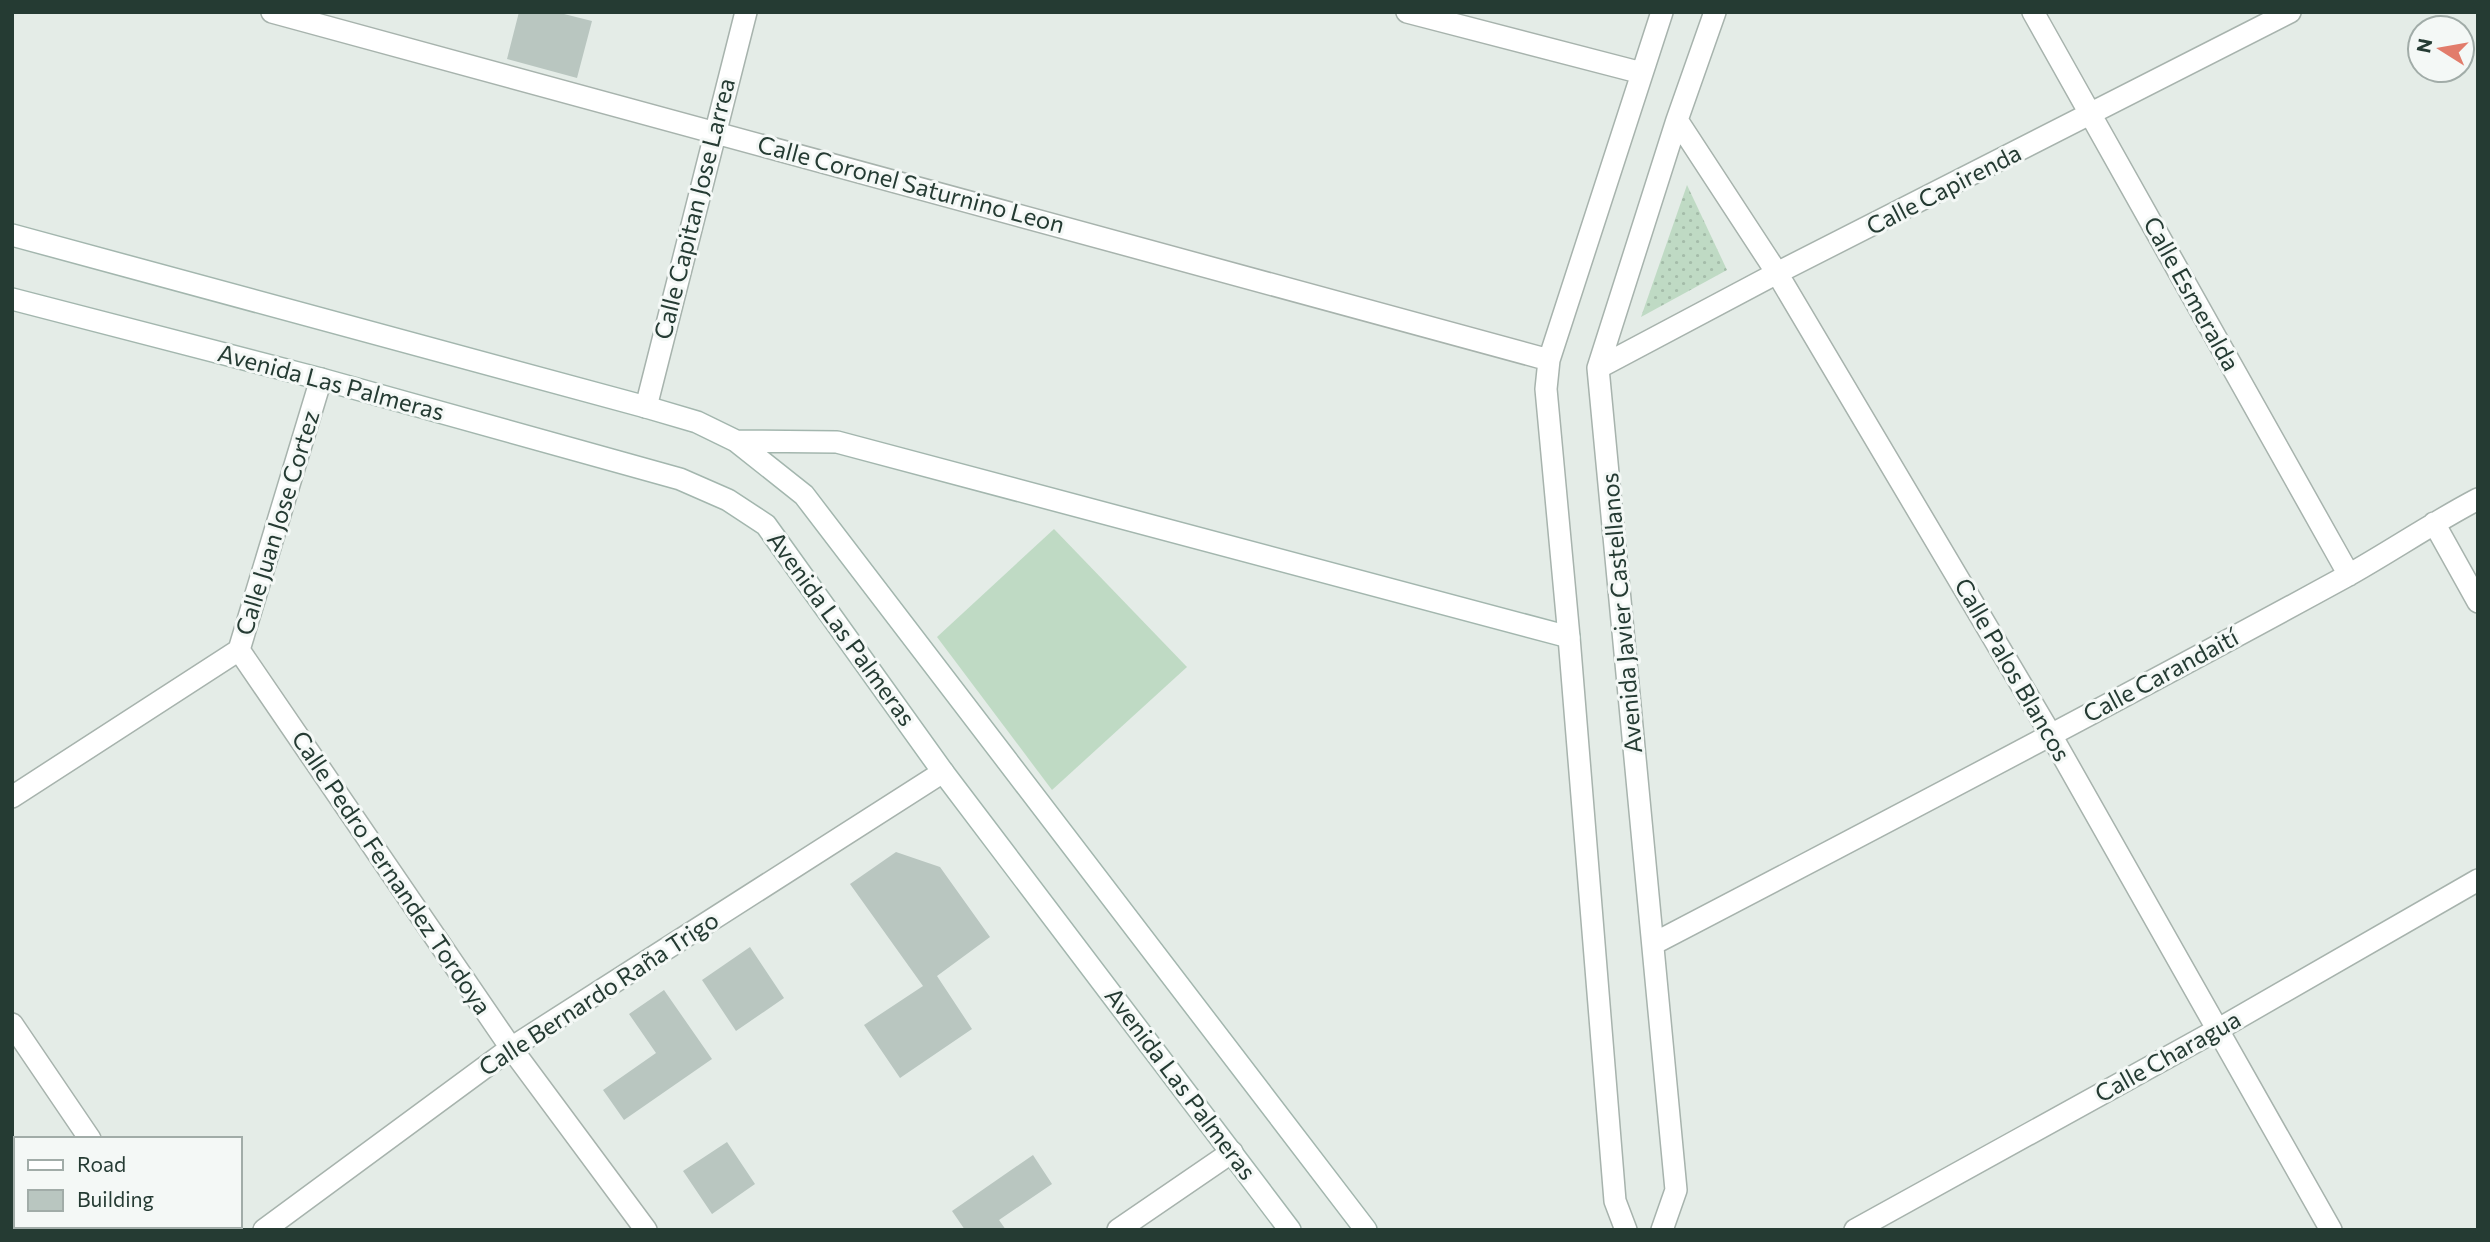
<svg xmlns="http://www.w3.org/2000/svg" width="2490" height="1242" font-family="Commissioner,sans-serif">
	<style>
		.park { fill: url(#park-dots) }
		.garden { fill: #bfdac4 }
		.building { fill: #b9c6c0 }
		.lines { fill: none; stroke-linecap: round; stroke-linejoin: round }
		.street-casing { stroke: #a7b3ad; stroke-width: 24 }
		.secondary-casing { stroke: #a3b6ae; stroke-width: 24 }
		.street { stroke: #fff; stroke-width: 21 }
		.secondary { stroke: #fff; stroke-width: 21 }
		.labels { text-anchor: middle; stroke-width: 6; stroke-linejoin: round; paint-order: stroke }
		.street-label { font-size: 24px; fill: #253b33; stroke: #f4f8f6 }
	</style>
	<defs>
		<pattern id="park-dots" width="8" height="8" patternUnits="userSpaceOnUse" patternTransform="scale(1.75)"><rect width="8" height="8" fill="#bfdac4"/><path d="M2 2h.1M6 6h.1" fill="none" stroke="#a4bca9" stroke-width="1.8" stroke-linecap="round"/></pattern>
	</defs>
	<rect width="100%" height="100%" fill="#e4ece7"/>
	<path class="park" d="M1687,185l40,85 -86,47z"/>
	<path class="garden" d="M1054,529l133,138 -135,123 -115,-153z"/>
	<path class="building" d="M519,12h37l36,9 -15,57 -70,-19z
		M896,852l44,15 50,70 -53,39 35,53 -72,49 -36,-53 59,-39 -73,-102z
		M750,947l34,51 -48,33 -34,-51z
		M664,990l48,69 -88,61 -21,-30 53,-37 -27,-39z
		M727,1142l28,42 -43,30 -29,-43z
		M1033,1155l19,29 -53,36 7,10h-41l-13,-19z"/>
	<g class="lines">
		<defs>
			<path id="street" d="M272,12l1277,348
				M1407,12l235,61
				M2033,12l316,563
				M1677,120l100,153 274,462 280,495
				M1598,368l179,-95 513,-261
				M646,407l100,-395
				M2434,523l44,79
				M239,650l272,398 135,182
				M12,797l227,-147 82,-271
				M1653,944c232,-121 463,-242 692,-367 45,-25 87,-54 133,-78
				M12,1024l78,115
				M149,1226l2,4
				M264,1230l247,-182 432,-276
				M1118,1230l114,-78
				M1626,1230l-11,-29 -46,-564 -23,-248 3,-29 113,-348
				M1662,1230l14,-40 -78,-822 79,-248 38,-108
				M1855,1230l362,-200 261,-150"/>
			<path id="secondary" d="M12,235l634,172 51,15 39,19 101,1 732,195
				M12,299l309,80 359,100 48,21 38,25 177,247 347,458
				M736,441l68,54 562,735"/>
		</defs>
		<use href="#street" class="street-casing"/>
		<use href="#secondary" class="secondary-casing"/>
		<use href="#street" class="street"/>
		<use href="#secondary" class="secondary"/>
	</g>
	<g class="labels">
		<g class="street-label">
			<text transform="translate(911 185) rotate(15)" y="8">Calle Coronel Saturnino Leon</text>
			<text transform="translate(1944 190) rotate(-27)" y="8">Calle Capirenda</text>
			<text transform="translate(695 209) rotate(-76)" y="8">Calle Capitan Jose Larrea</text>
			<text transform="translate(2191 294) rotate(61)" y="8">Calle Esmeralda</text>
			<text transform="translate(331 383) rotate(15)" y="8">Avenida Las Palmeras</text>
			<text transform="translate(278 523) rotate(-73)" y="8">Calle Juan Jose Cortez</text>
			<text transform="translate(1622 613) rotate(-95)" y="8">Avenida Javier Castellanos</text>
			<text transform="translate(841 629) rotate(54)" y="8">Avenida Las Palmeras</text>
			<text transform="translate(2012 670) rotate(60)" y="8">Calle Palos Blancos</text>
			<text transform="translate(2161 676) rotate(-28)" y="8">Calle Carandaití</text>
			<text transform="translate(391 873) rotate(56)" y="8">Calle Pedro Fernandez Tordoya</text>
			<text transform="translate(599 994) rotate(-33)" y="8">Calle Bernardo Raña Trigo</text>
			<text transform="translate(2168 1057) rotate(-29)" y="8">Calle Charagua</text>
			<text transform="translate(1180 1084) rotate(53)" y="8">Avenida Las Palmeras</text>
		</g>
	</g>
	<rect width="2490" height="1242" fill="none" stroke="#253b33" stroke-width="28"/>
	<rect x="14" y="1137" width="228" height="91" fill="#f4f8f6" stroke="#a1aca8" stroke-width="2"/>
	<rect x="28" y="1160" width="35" height="10" fill="#ffffff" stroke="#a1aca8" stroke-width="2"/>
	<text x="77" y="1172" font-size="21" fill="#253b33">Road</text>
	<rect x="28" y="1190" width="35" height="21" fill="#b9c6c0" stroke="#a1aca8" stroke-width="2"/>
	<text x="77" y="1207" font-size="21" fill="#253b33">Building</text>
	<g transform="translate(2441 49) rotate(281)"><circle r="33" fill="#f4f8f6" stroke="#a1aca8" stroke-width="2"/>
	<path d="M0-5L12 26L0 18L-12 26Z" fill="#e27c6b"/>
	<text y="-10" font-size="19" font-weight="bold" text-anchor="middle" fill="#253b33">N</text>
	</g>
</svg>
